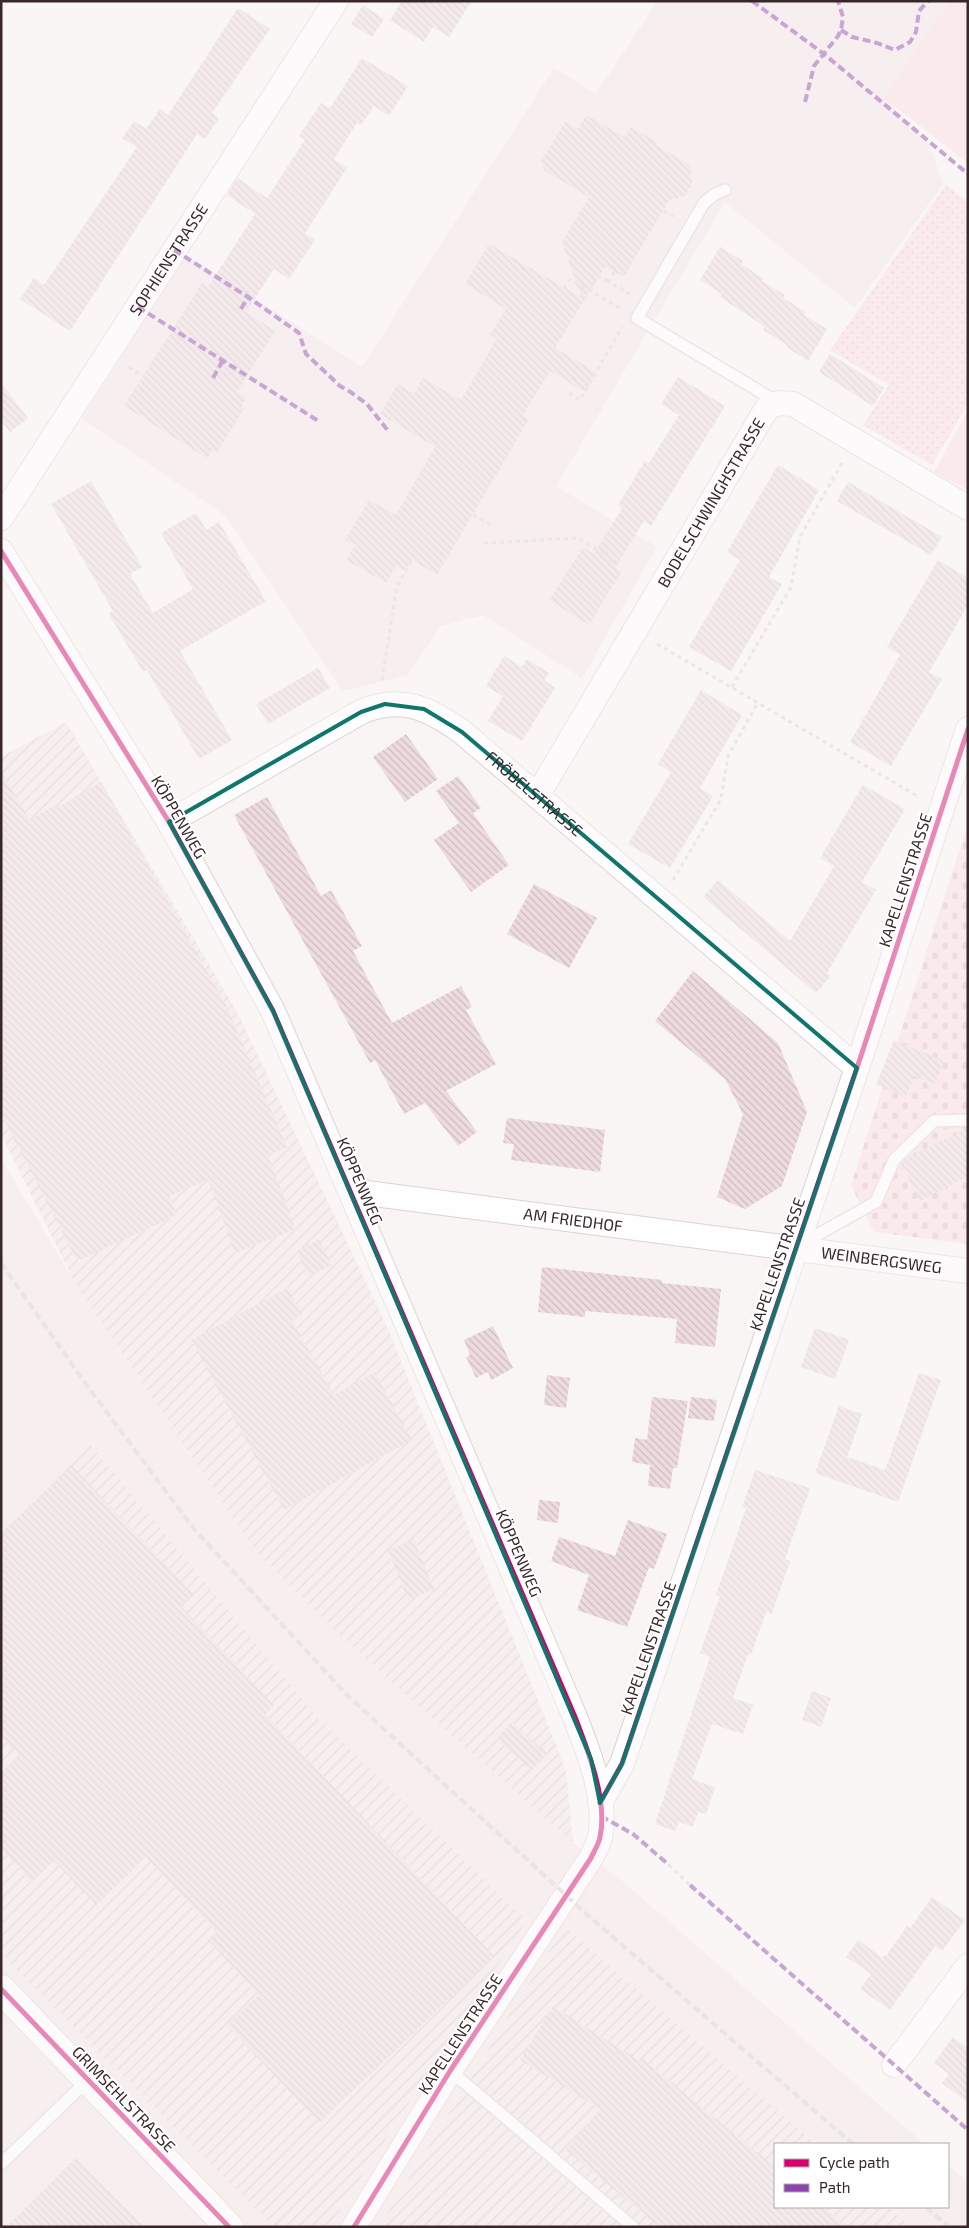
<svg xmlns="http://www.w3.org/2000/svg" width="969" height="2228" font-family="'Exo 2',sans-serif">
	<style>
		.built { fill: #f3e5e6 }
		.industrial { fill: url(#industrial-furrows) }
		.grass { fill: url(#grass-dots) }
		.cemetery { fill: url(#cemetery-stones) }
		.garden { fill: #fddbdf }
		.building { fill: url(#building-back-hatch) }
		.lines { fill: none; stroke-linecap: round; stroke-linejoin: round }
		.lane-casing { stroke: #dcd2d3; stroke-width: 14 }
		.street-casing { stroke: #dcd2d3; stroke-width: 26 }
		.secondary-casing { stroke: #dcd2d3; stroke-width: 30 }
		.path { stroke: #d8d4d4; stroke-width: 3; stroke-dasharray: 4 4; stroke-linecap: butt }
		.lane { stroke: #fefefe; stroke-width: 11 }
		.street { stroke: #fefefe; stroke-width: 24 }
		.secondary { stroke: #fefefe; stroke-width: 28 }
		.rail { stroke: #d2d0d0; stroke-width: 4; stroke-dasharray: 8 4; stroke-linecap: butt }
		.quiet { stroke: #8e44ad; stroke-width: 4; stroke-dasharray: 8 4; stroke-linecap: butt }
		.cycleway-casing { stroke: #fff; stroke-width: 8 }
		.cycleway { stroke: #d6006c; stroke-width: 5 }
		.marked { fill: none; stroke: #0f766e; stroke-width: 4; stroke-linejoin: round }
		.labels { text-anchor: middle; stroke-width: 4; stroke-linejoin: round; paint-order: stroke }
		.street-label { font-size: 16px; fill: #38282a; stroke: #fff }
	</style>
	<defs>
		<pattern id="industrial-furrows" width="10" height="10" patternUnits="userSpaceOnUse" patternTransform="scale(1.25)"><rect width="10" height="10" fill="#f3e5e6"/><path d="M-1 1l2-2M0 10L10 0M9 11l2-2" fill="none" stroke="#d1c4c5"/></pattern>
		<pattern id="grass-dots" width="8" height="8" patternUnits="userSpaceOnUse" patternTransform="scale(1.25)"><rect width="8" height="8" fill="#fddbdf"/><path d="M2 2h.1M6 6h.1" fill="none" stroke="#dabcc0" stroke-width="1.8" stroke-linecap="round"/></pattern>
		<pattern id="cemetery-stones" width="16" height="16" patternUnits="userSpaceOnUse" patternTransform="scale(1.25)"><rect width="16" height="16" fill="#fddbdf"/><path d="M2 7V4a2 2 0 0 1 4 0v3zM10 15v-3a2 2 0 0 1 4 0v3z" fill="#dabcc0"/></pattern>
		<pattern id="building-back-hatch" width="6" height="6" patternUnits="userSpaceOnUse" patternTransform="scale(1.25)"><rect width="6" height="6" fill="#eddbdd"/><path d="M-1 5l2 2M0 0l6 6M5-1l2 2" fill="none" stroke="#ccbcbe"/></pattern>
	</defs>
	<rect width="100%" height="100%" fill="#faf5f5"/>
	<path class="built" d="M658,1h292l-65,97 45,48 13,38 -88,124 -130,-106 -169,284 101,61 -75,131 -99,-63 -42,11 -33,49 -65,16 -117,-175 -144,-97 104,-164 176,112 192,-299 42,26z
		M1,1158l74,125 182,270 94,93 222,197 47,36 304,265h-108l-252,-218 -185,301h-50l198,-306 -210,-204 -227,-273 -89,82z
		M1,1954l272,272 3,1h-275z
		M948,2165l20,17v45h-56l-23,-20h59z"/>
	<path class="industrial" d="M66,722l171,290 149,312 180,446 7,73 -222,-197 -94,-93 -182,-270 -74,-149v-377z
		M90,1444l227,273 210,204 -198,306 -56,-1 -272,-272v-428z
		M564,1926l252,218h-41v63h114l23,20h-533z"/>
	<path class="grass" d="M946,185l22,17v202l-36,61 -69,-40 26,-40 -59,-35z"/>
	<path class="cemetery" d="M968,824v420l-94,-12 -23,-47z"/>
	<path class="garden" d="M950,1h18v162l-84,-65z
		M968,411v79l-34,-18z"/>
	<path class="building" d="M402,1h70l-23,36 -16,-10 -9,15 -34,-22z
		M363,5l21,14 -12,18 -21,-13z
		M238,8l32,21 -58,84 7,5 -14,21 -8,-5 -127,197 -50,-32 14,-21 10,7 93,-138 -15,-9 12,-17 12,8 14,-20 8,6z
		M362,58l46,28 -19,30 -15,-10 -13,19 -4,-2 -23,36 13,9 -42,65 10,7 -26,39 -15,-10 -28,43 29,19 -38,61 9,6 -5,9 3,2 -27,44 -5,-3 -5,8 -83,-52 78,-123 6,4 47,-73 -28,-19 10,-17 30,20 38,-58 -6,-4 22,-33 9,5z
		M586,115l39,22 6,-10 26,15 -1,3 34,20 2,19 -7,12 -16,4 -45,77 -19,-10 -50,81 41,24 -11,20 -35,-21 -27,44 6,4 -92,156 -25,-15 -7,12 -9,-6 -10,17 -40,-23 9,-15 -10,-5 24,-40 27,15 39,-68 -55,-33 18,-30 16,10 9,-16 38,22 36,-62 -7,-3 16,-26 -41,-25 24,-40 92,53 -19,-55 27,-45 -45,-27 -3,-9 24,-39 13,7z
		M720,247l23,14 -2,3 23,15 -2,2 23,14 -2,3 23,14 -2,3 23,14 -19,32 -23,-15 1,-2 -23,-14 2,-3 -45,-30 2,-3 -22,-14z
		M830,354l54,34 -11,18 -54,-34z
		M678,377l47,29 -74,120 -7,-5 -28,46 6,4 -33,54 -40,-25 34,-53 11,7 28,-46 -4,-3 27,-44 4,2 30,-48 -18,-11z
		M1,383l27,35 -18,14 -9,-12z
		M778,465l41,25 -50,87 13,7 -51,87 -42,-24 51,-87 -13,-8z
		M91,481l51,86 -12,7 23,39 40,-24 -32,-56 35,-20 10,17 13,-8 47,79 -86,50 52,89 -33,19 -52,-89 -4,2 -34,-58 4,-3 -62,-107z
		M848,482l94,55 -11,18 -94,-54z
		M938,560l30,18v27l-39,67 13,7 -51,87 -41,-24 50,-87 -13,-8z
		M504,656l18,11 5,-8 22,14 -5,7 11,8 -33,53 -34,-20 15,-25 -17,-10z
		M318,668l12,20 -62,36 -12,-20z
		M701,690l41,25 -42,73 13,8 -43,72 -42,-24 43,-72 -13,-8z
		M406,734l32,45 -33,23 -32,-45z
		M1,771l29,49 23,-14 2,3 46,-27 125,223 61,142 -19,8 28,74 -61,24 -27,-73 -39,16 8,19 -100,46 -76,-147z
		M458,776l23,32 -8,5 36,52 -38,27 -37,-52 25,-17 -23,-32z
		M863,785l42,24 -43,73 14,8 -49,83 4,3 -15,17 -113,-96 15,-17 72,61 44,-75 -14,-8z
		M267,797l54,99 10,-6 31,56 -9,5 39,72 69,-37 11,21 -6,3 30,54 -50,27 31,41 -19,14 -33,-43 -21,11 -29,-54 -5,3 -136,-248z
		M534,884l63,34 -28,50 -62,-34z
		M693,971l85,72 29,69 -25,74 -37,23 -28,-12 26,-83 -18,-35 -70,-58z
		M894,1040l50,21 -9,23 -21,-8 -8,21 -30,-12z
		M507,1118l98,12 -5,42 -89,-12 3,-16 -11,-1z
		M968,1128v48l-48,25 -19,-37 4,-5z
		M319,1239l13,26 -23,11 -13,-25z
		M542,1267l120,13v3l59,6 -6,58 -40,-4 2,-24 -92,-8v6l-47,-5z
		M287,1288l15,27 -10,5 42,75 41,-23 37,68 -128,70 -93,-170z
		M493,1326l20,42 -22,12 -3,-8 -12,6 -10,-21 4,-2 -6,-15z
		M815,1328l34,12 -14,39 -34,-12z
		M919,1373l22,7 -43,122 -83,-29 24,-67 23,8 -15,43 38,13z
		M547,1375l23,3 -4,30 -22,-3z
		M652,1397l36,4 -11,67h-4l-3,21 -22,-3 2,-21 -18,-3 3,-24 12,2z
		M691,1397l26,3 -3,21 -26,-3z
		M72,1466l121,127 -13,12 94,100 -9,9 229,242 -175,167 -92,-98 32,-30 -52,-56 10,-6 -71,-76 -50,48 -42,-44 -22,21 -31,-33v-76l19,-17 -19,-20v-203z
		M755,1470l55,18 -25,71 5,2 -18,53 -6,-2 -15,43 -3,-1 -15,44 20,7 -10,29 -31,-10 -20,55 23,8 -9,27 -8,-2 -5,15 -14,-5 -4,9 -20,-7 55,-167 -10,-4 20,-57 -4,-1 30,-87 -4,-1z
		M539,1500l21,2 -2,21 -21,-3z
		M628,1520l39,14 -13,35 -5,-2 -22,60 -50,-17 12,-35 -38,-14 8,-24 56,19z
		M414,1539l20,50 -26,11 -20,-50z
		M812,1691l19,7 -10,29 -19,-7z
		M511,1722l36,31 -15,17 -36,-31z
		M932,1897l33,23 -23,31 -7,-5 -45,64 -30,-21 11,-15 -25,-17 12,-17 25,18 1,-3 2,1 21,-30 3,2z
		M553,2006l87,55 2,-3 133,109v40h48l24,20h-188l-93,-77 34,-41 -80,-49z
		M953,2037l15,11v55l-26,-20 7,-9 -15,-11z
		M76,2158l68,69h-138z"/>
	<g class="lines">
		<defs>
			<path id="lane" d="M725,190l-10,4 -11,9 -67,115 142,85
				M799,1245l77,-43 18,-42 40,-39 34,-1
				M450,2071c62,51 122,104 183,156
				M1,2164l87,-84"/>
			<g id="street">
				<path id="s1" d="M1,518l335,-517"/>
				<path d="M1,551l168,271 104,189 302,706c13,34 33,83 25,120 -1,7 -6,14 -9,21l-141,213 -96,156"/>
				<path id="s2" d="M537,796l230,-388 12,-5 14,1 175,104"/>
				<path id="s3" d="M169,822l192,-110c40,-17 68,-4 101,20l395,336"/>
				<path id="s4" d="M351,1191l617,80"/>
				<path d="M600,1803l22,-39 235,-696 111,-339"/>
				<path d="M894,2065l74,-99"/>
			</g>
			<path id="secondary" d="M1,1989l228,238"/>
		</defs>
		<use href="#lane" class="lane-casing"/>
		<use href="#street" class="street-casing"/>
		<use href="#secondary" class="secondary-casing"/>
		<path class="path" d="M663,211l12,6
			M614,272l-5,10 21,12
			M564,288l6,-9 51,30
			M590,291l8,-15 11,6
			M129,367l14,9
			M569,393l11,7 42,-73
			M473,515l21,11
			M484,543l93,-5 36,21 -4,4
			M657,644l262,153
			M382,680l15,-94 15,-26
			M732,687l59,-100 9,-50 42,-74
			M673,880l48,-81 7,-43 30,-54
			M669,1865l21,20"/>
		<use href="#lane" class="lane"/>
		<use href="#street" class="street"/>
		<use href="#secondary" class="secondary"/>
		<path class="rail" d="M1,1263l87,124 106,142 156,169 242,221 261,225
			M926,2207l23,20"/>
		<path class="quiet" d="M752,1l72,53 144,120
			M841,30l11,7 25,6 18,7 15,-8 6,-10 3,-21 9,-10
			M805,102l9,-36 24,-30 3,-6 2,-13 -5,-16
			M174,250l74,47 51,36 7,21 34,32 9,5 18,13 22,28
			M138,307l182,115
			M241,309l7,-12
			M213,378l10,-18
			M601,1816l32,18 36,31
			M690,1885l278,245"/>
		<defs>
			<path id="cycleway" d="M1,551l168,271 104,189 302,706c13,34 33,83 25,120 -1,7 -6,14 -9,21l-141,213 -96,156
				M600,1803l22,-39 235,-696 111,-339
				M1,1989l228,238"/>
		</defs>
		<use href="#cycleway" class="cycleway-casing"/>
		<use href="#cycleway" class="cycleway"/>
	</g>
	<path d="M0 0H969V2228H0ZM385,704l39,5 38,23 395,336 -235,696 -22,39 -9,-44 -318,-748 -104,-189 192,-110z" fill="#faf5f5" fill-opacity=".55" fill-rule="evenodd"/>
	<path class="marked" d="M385,704l39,5 38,23 395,336 -235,696 -22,39 -9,-44 -318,-748 -104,-189 192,-110z"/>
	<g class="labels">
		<g class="street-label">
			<text dy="6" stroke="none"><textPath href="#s1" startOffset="308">SOPHIENSTRASSE</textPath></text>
			<text dy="6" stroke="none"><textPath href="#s2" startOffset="341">BODELSCHWINGHSTRASSE</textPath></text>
			<text dy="6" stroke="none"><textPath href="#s3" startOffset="425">FRÖBELSTRASSE</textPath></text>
			<text transform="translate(179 817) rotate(60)" y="6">KÖPPENWEG</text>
			<text transform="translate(905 880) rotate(-72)" y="6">KAPELLENSTRASSE</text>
			<text transform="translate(360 1181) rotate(67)" y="6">KÖPPENWEG</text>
			<text dy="6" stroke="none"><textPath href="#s4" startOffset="224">AM FRIEDHOF</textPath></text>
			<text dy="6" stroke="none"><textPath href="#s4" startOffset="535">WEINBERGSWEG</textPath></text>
			<text transform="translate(777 1264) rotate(-71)" y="6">KAPELLENSTRASSE</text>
			<text transform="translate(519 1553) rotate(67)" y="6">KÖPPENWEG</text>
			<text transform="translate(648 1648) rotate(-71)" y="6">KAPELLENSTRASSE</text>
			<text transform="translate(460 2034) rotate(-57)" y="6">KAPELLENSTRASSE</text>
			<text transform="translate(124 2099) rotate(46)" y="6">GRIMSEHLSTRASSE</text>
		</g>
	</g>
	<rect width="969" height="2228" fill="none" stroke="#38282a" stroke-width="5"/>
	<rect x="774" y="2143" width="175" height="65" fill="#ffffff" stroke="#afa9aa"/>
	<rect x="784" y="2159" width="25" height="8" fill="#d6006c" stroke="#afa9aa"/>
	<text x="819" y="2168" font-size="15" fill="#38282a">Cycle path</text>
	<rect x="784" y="2184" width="25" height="8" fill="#8e44ad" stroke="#afa9aa"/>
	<text x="819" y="2193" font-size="15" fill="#38282a">Path</text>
</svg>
